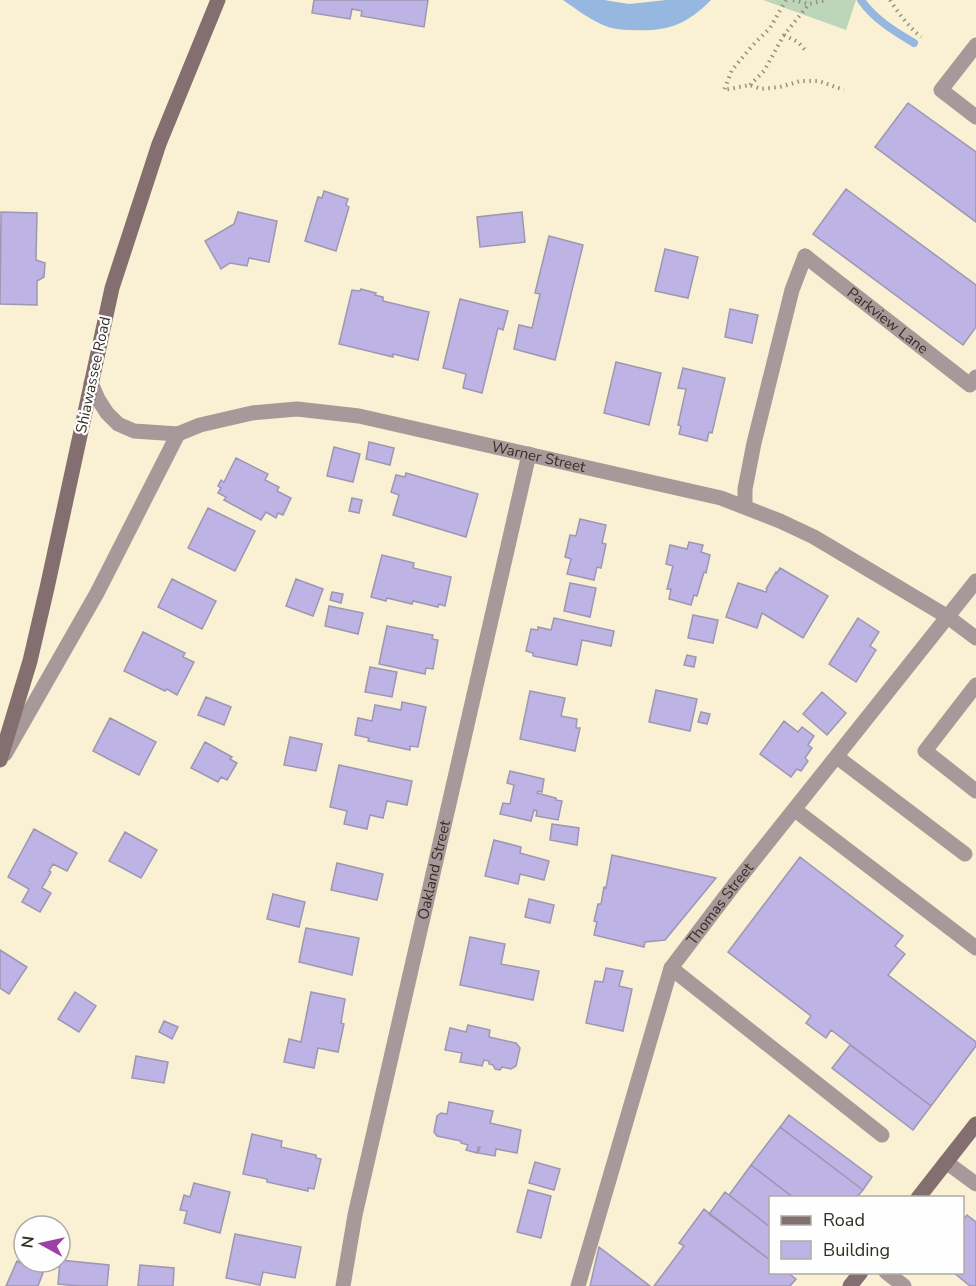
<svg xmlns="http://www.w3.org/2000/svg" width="976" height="1286" font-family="'Nunito Sans',sans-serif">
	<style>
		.green { fill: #bdd5b9 }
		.water { fill: #95b7e0 }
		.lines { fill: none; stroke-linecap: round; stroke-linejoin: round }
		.stream { stroke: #95b7e0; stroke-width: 8 }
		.building { fill: #bdb3e5; stroke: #9c97b2; stroke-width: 1.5 }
		.path { stroke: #97907d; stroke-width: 4; stroke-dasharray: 1.5 4.5; stroke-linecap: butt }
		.lane { stroke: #a79899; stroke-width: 15 }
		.street { stroke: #a79899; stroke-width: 15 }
		.secondary { stroke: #836e70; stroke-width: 15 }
		.labels { text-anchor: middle; stroke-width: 4.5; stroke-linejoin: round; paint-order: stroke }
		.street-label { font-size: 15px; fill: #332f24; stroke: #fefefe }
	</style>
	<rect width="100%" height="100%" fill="#faf0d4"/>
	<path class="green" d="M763,0h93l-10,30z"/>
	<path class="water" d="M563,0h41l25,4 37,-4h45c-26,26 -45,32 -81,30 -9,0 -18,-1 -27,-5 -14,-6 -27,-16 -40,-25z"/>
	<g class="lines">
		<path class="stream" d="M861,0c13,19 33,31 53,43"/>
	</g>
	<path class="building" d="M314,0h114l-4,27 -63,-11 1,-5 -10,-2 -2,10 -38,-6z
		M908,103l68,49v70l-101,-75z
		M846,189l130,96v42l-13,18 -150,-111z
		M324,191l24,8 -2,6 3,2 -13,44 -31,-10 13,-44 4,1z
		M1,212l36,1 -1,47 9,3 -1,14 -7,4v24l-37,-1z
		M238,212l39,9 -8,41 -20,-4 -2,8 -17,-3 -9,6 -16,-28 29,-17z
		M522,212l3,30 -45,5 -3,-30z
		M549,236l34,9 -28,115 -41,-11 5,-24 13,3 8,-34 -5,-1z
		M665,249l33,8 -10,41 -33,-7z
		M361,289l15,4 -1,2 8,2v4l46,11 -11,48 -25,-6v3l-54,-13 13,-54 8,1z
		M460,299l48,12 -5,19 -5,-2 -16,65 -19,-5 3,-14 -23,-6z
		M730,309l28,6 -6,28 -27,-6z
		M616,362l45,11 -12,52 -45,-12z
		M683,368l42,10 -13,55 -3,-1 -2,9 -28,-7 2,-8 -3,-1 8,-36 -8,-1z
		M369,442l25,6 -4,17 -24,-6z
		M334,447l26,7 -7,28 -26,-6z
		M236,458l32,16 -3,6 14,7 -2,4 14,7 -8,17 -5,-2 -2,5 -10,-6 -5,8 -37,-20 2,-3 -8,-4 3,-5 -3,-2 3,-6 3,2z
		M406,473l72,21 -12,43 -73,-22 6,-20 -8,-3 5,-17 9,2z
		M352,498l10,2 -3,13 -10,-2z
		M208,508l47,23 -20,40 -47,-23z
		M580,519l26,6 -4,18 4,1 -5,24 -4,-1 -3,13 -27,-6 4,-15 -6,-2 5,-22 6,1z
		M689,542l14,3 -2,7 9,3 -4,18 -2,-1 -7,24 -3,-1 -3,10 -22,-6 2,-10h-4l6,-23 -7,-2 4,-19 17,4z
		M382,555l32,8 -1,5 38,9 -6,29 -6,-2 -1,3 -25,-6 -1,3 -25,-6 -1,3 -15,-4z
		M780,568l48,28 -25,42 -41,-25 -5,15 -31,-11 12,-34 28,9 1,-2 -1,-1 10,-17 1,1z
		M172,579l44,22 -14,28 -44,-22z
		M296,579l27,10 -10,27 -27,-10z
		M570,583l26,5 -6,29 -26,-6z
		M332,592l11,2 -2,9 -11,-3z
		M329,606l34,7 -5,21 -33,-8z
		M693,615l25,5 -5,23 -25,-5z
		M554,618l60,13 -3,15 -29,-6 -5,25 -44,-9v-3l-7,-2 5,-22 7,1v-3l13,3z
		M858,618l21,14 -9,14 6,4 -20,32 -27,-18z
		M387,626l46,9 -1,4 6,1 -5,29 -7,-1 -1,6 -46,-10z
		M143,632l42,21 -2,4 11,5 -17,33 -10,-6 -2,2 -41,-20z
		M687,655l9,2 -2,10 -10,-2z
		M370,667l27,5 -5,25 -27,-5z
		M656,690l41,9 -7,32 -41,-9z
		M530,691l35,7 -4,18 16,3 -1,9h4l-5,23 -55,-12z
		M822,692l24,21 -19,22 -24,-21z
		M206,697l25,10 -7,18 -26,-10z
		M402,702l24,5 -8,40 -8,-1v4l-42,-9 1,-3 -14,-3 3,-17 14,3 3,-16 26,5z
		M701,712l9,2 -3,10 -9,-2z
		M110,718l46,24 -17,33 -46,-24z
		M784,721l14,11 4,-5 12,9 -6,9 4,3 -7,10 3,3 -7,10 -4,-2 -6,8 -31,-23z
		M290,737l32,7 -6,27 -32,-6z
		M205,742l27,15 -2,2 7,4 -10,17 -6,-3 -3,5 -27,-14z
		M339,765l73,16 -5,24 -20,-4 -4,17 -13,-3 -3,14 -23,-5 3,-13 -17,-4z
		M510,771l34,8 -2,13 -4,-1 -1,2 19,5v2l6,1 -4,19 -22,-4 1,-5 -3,-1 -3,11 -31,-7 3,-11 7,1 4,-19 -7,-2z
		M552,824l27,4 -2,17 -27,-5z
		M34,829l43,24 -10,18 -14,-7 -4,7 2,1 -9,16 9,5 -11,19 -18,-10 7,-13 -21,-12z
		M125,832l32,18 -16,28 -32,-17z
		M494,840l27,7 -1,6 29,8 -5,19 -24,-6 -2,10 -33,-8z
		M612,855l104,23 -51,62 -20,2 -1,5 -50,-12 3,-13 -3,-1 4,-17h3l3,-17 2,1z
		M800,857l103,79 -8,10 10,8 -17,21 88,67v4l-45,60 -100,-76 -5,8 -20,-15 5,-7 -83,-64z
		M337,863l46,11 -6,26 -46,-10z
		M273,894l32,8 -6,25 -32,-8z
		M529,899l25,6 -4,18 -25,-6z
		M306,928l53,10 -7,37 -53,-13z
		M470,937l35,7 -4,20 38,7 -6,29 -73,-15z
		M0,950l27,17 -18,27 -9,-6z
		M606,968l17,3 -4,15 13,3 -9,42 -37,-8 9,-42 8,1z
		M75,992l21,14 -17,26 -21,-13z
		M311,992l34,7 -4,24 3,1 -6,28 -20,-4 -4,20 -30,-6 5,-23 12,3z
		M164,1021l14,6 -6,12 -13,-7z
		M468,1025l22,5 -1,7 27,6 4,5 -4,18 -5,3 -9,-2 -2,3 -5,-1 -2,-4 -4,-1v-3l-5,-1 -2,6 -22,-4 2,-9 -17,-3 5,-22 16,4z
		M850,1045l81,61 -18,24 -81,-62z
		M136,1056l32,6 -4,21 -32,-5z
		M449,1102l44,9 -3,12 31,7 -4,23 -21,-4 -1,7 -17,-3 2,-6h-2l-1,6 -11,-3 2,-5 -7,-2v-2l-24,-5 -3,-4 3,-16 4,-3 6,1z
		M789,1115l83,62 -9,13 -83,-63z
		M780,1127l83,63 -7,8h-62l-43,-33z
		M252,1134l30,7 -1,6 35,8v3l5,1 -7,30 -6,-1v3l-41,-9v-3l-24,-5z
		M535,1162l25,7 -6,21 -25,-7z
		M751,1165l43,33h-24v29l-41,-32z
		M194,1183l36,9 -10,41 -36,-10 3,-12 -7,-1 4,-15 6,2z
		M528,1190l23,6 -10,42 -24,-6z
		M725,1192l45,35v33l-61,-46z
		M704,1209l66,51v12h17l9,7 -6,7h-136l30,-40 -5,-3z
		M967,1215l9,7v64h-6l-17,-14h9v-51z
		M235,1234l66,13 -6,31 -32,-6 -3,13 -34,-7z
		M599,1247l51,39h-60z
		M60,1260l49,5 -2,21h-29l-20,-2z
		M17,1261l26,12 -5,13h-32z
		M140,1265l34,3 -1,18h-35z"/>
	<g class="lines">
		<path class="path" d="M786,0l-16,28 -18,18 -20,24 -8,20 26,-5 11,4 19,-2 20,-6h19l25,9
			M793,0l16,4
			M890,0c9,14 19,27 31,37
			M784,35l14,7 8,9
			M750,85l14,-14 20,-36 25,-31 17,-4"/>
		<path class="lane" d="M745,506v-17l9,-46 38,-153 13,-34
			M976,685l-51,66 51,40
			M837,757l128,97
			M795,810l181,138
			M671,968l211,167
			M946,1162l30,22
			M886,1272l18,14"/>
		<g class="street">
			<path d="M976,45l-35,45 35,27"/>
			<path id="s1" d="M805,256l165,129 6,-8"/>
			<path id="s2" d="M91,383l7,16 9,14 11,11 16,7 44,3 22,-9 52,-12 45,-4 62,7 362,82 59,23 34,16 134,80 28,21"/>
			<path d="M5,754l92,-161 81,-159"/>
			<path id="s3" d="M343,1286l12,-71 174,-761"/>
			<path id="s4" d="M578,1286l93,-318 63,-83 242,-304"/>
		</g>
		<path class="secondary" d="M0,760l30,-99 17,-73 65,-300 47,-144 59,-144
			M918,1198l58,-74
			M850,1286l11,-14"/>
	</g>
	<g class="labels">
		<g class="street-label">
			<text dy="5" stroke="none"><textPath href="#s1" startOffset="105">Parkview Lane</textPath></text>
			<text transform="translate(93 375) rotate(-78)" y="5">Shiawassee Road</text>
			<text dy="5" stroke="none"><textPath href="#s2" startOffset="480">Warner Street</textPath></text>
			<text dy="5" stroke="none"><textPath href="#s3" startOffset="426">Oakland Street</textPath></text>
			<text dy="5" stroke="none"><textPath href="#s4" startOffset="412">Thomas Street</textPath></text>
		</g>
	</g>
	<rect x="769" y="1196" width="195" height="78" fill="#fefefe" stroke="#adaba7" stroke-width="1.5"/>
	<rect x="781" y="1216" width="30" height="9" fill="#836e70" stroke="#adaba7" stroke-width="1.5"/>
	<text x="823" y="1226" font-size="18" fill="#332f24">Road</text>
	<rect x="781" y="1241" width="30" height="18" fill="#bdb3e5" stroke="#adaba7" stroke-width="1.5"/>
	<text x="823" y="1256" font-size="18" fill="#332f24">Building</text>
	<g transform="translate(42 1244) rotate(278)"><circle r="28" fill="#fefefe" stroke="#adaba7" stroke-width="1.5"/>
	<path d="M0-4.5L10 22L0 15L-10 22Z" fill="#9f40a9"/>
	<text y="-9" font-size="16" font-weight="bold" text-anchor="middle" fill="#332f24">N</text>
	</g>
</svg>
